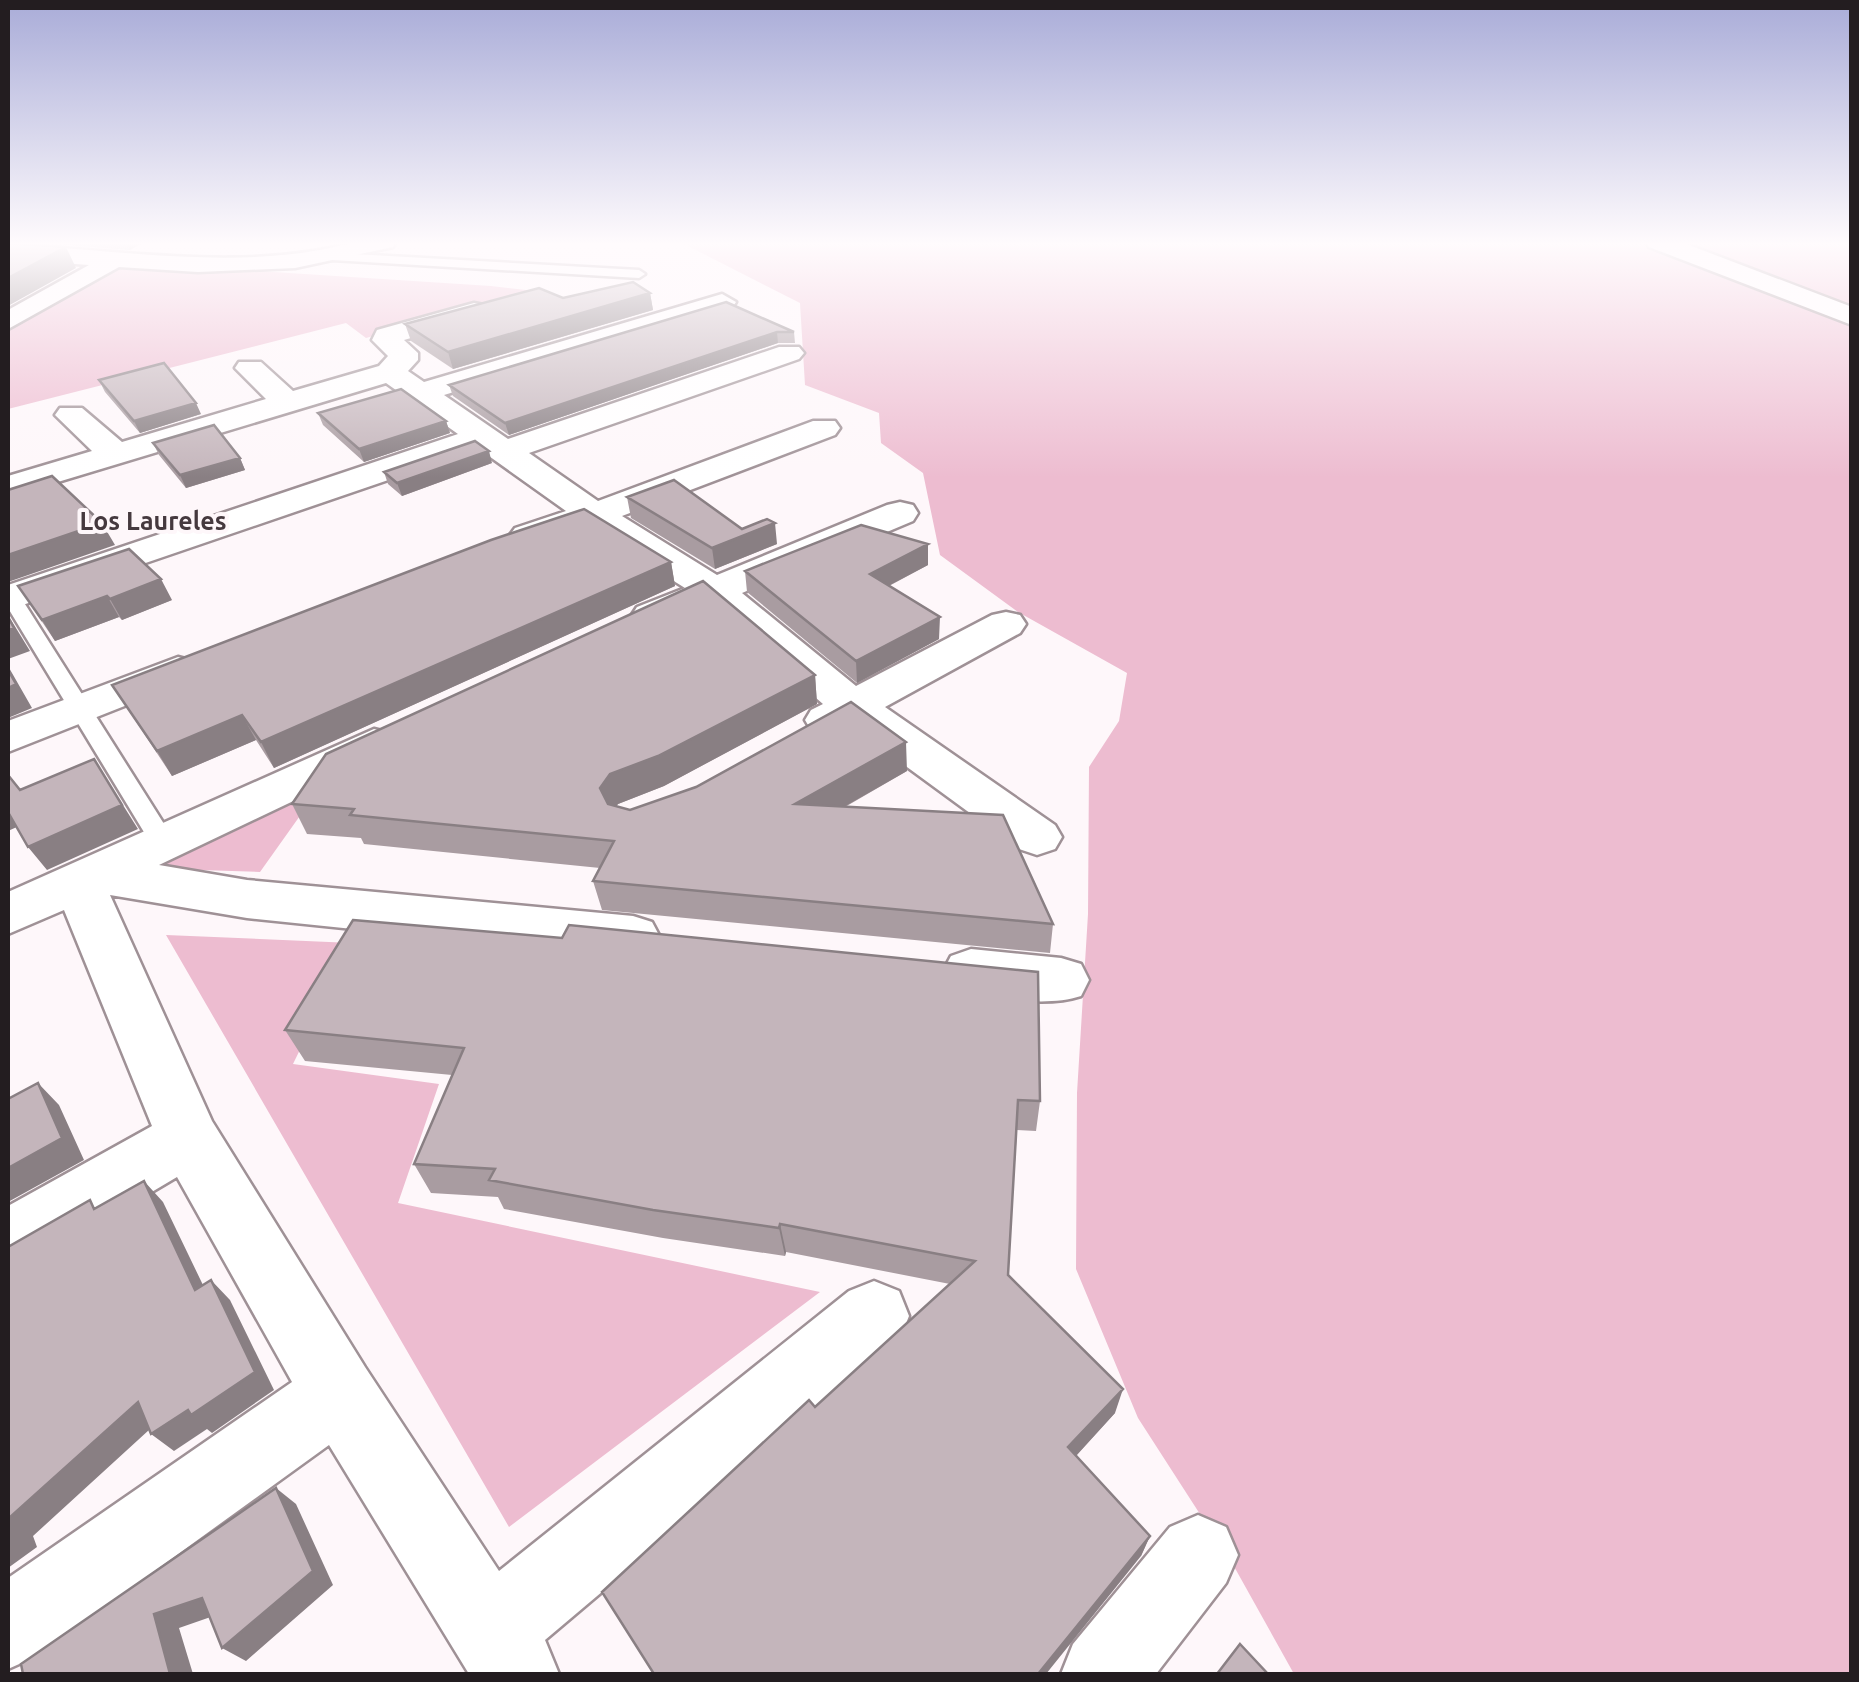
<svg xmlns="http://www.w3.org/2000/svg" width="1859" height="1682" font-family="Ubuntu,sans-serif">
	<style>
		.green { fill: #edbcd0 }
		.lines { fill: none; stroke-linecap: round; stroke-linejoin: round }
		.service-casing { stroke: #9f9196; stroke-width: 5 }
		.minor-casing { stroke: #9f9196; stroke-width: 5 }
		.service { fill: #fff; fill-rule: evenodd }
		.minor { fill: #fff; fill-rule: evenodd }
		.wall { fill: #a99ca1 }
		.shaded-wall { fill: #897f83 }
		.building { fill: #c4b5bb; stroke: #897f83; stroke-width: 2.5 }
		.labels { text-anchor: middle; stroke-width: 8; stroke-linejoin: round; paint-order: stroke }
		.far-neighbourhood-label { font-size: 25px; font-weight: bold; fill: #45393e; stroke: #fef7fa }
	</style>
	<rect width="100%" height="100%" fill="#fef7fa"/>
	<path class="green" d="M689,242h1162v1432h-557l-58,-104 -98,-152 -62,-149 1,-176 11,-179 1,-147 30,-46 8,-48 -109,-61 -78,-57 -17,-82 -42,-30 -2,-30 -74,-28 -5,-82 -116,-59z
		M118,262l373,24 44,5 -169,47 -20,-15 -338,86v-84z
		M324,782l-64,90 -125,-4z
		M166,935l186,8 -59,121 146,20 -41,119 422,89 -311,235z"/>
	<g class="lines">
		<defs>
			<path id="service" d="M336,253l303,17 6,4 -6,4 -307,-18 -2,-3z
				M8,587l10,6 153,242 3,6 -3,6h-18l-145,-239z"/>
			<path id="minor" d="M355,242h41l-3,5 -98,21 -97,4 -79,-5 -111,62v-19l81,-45 -81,-6v-14c114,4 235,28 347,-3z
				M1646,242h35l171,65v18l-203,-78z
				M722,294l14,8 -4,6 -288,87 64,44 271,-92h20l5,6 -5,6 -270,94 69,48 215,-80h22l5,7 -5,7 -213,81 95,59 170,-70 13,-3 13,3 5,8 -5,8 -171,72 114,93 136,-71 14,-3 14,3 6,9 -6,9 -135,74 170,118 7,12 -7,12 -18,6 -18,-6 -168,-123 -24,8 -16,-4 -6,-10 6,-10 12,-6 -114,-98c-23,10 -47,25 -72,19l-6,-9 6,-9 48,-19 -96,-60 -61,19 -13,-3 -6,-8 6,-8 51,-17 -87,-62 -471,161v-25l450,-151 -72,-51 -378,114v-21l84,-25 -37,-36 5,-7h22l40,34 144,-43 -31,-31 4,-6h22l32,29 86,-25 9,-10 -16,-16 5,-10 97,-27 10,2 4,6 -4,6 -80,23 14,13v7l-10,11 16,11z
				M178,657l15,4 6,9 -6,9 -185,73v-31z
				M374,729l16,4 7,11 -7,11 -231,110 88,15 386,36 19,6 8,15 -8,15 -19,6 -386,-40 -137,-23 102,226 153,246 134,204 350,-280 25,-10 25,10 10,25 -10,25 -354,299 14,34h-90l-140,-229 -292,211 -29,13v-91l284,-196 -115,-205 -145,86 -24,10v-67l144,-80 -88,-216 -56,24v-42z
				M971,949l90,9 20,6 8,16 -8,16c-37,12 -93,2 -130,-10l-8,-15 8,-15z
				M1198,1515l28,12 12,28 -12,28 -70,91h-95l12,-30 97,-117z"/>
		</defs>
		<use href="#service" class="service-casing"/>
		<use href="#minor" class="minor-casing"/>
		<use href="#service" class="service"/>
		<use href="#minor" class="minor"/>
	</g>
	<path class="wall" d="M28,242h116l-14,8z
		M650,293l3,17 -200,59 -42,-28 -6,-17 158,-26z
		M726,302l68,30 1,11h-17l-269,92 -56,-39 -4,-11z
		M99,380l102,34 -61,19 -35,-41z
		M318,413l128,8 4,12 -86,29 -41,-37z
		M153,443l87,15 5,12 -59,18 -27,-33z
		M492,463l-90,33 -14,-12 -4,-12z
		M627,497l115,32 35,15 -62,25 -84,-51z
		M928,544v21l-39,21 50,53 -82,44 -110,-91 -2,-21z
		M671,562l4,24 -401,182 -18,-28 -84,36 -60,-91z
		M18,586l154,14 -50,20 -3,-3 -64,24z
		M815,675l2,29 -153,82 -46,18 -2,2 14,4 277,-39 -62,36 208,117 -3,29 -448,-43 -9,-29 7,-13 -236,-24 -3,-6 -54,-4 -15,-30z
		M285,1030l755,71 -4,30 -19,-1 -9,145 107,138 -39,43 74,80 -9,20 -326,-149 135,-123 -164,-32 -1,4 -122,-18 -159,-29 -6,-12 -67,-4 -17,-29 38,-89 -147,-14z"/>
	<path class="shaded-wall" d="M127,242h17l-14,8z
		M66,247l10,21 -68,38v-28z
		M650,293l3,17 -200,59 -5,-17z
		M777,332l1,11 -269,92 -4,-12z
		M196,403l5,11 -61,19 -6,-12z
		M446,421l4,12 -86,29 -5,-13z
		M489,451l3,12 -90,33 -5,-13z
		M240,458l5,12 -59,18 -6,-13z
		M102,523l13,22 -107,37v-27z
		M775,523l2,21 -62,25 -3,-21z
		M928,544v21l-57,30 -1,-21z
		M671,562l4,24 -401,182 -13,-26z
		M161,579l11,21 -50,20 -12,-21z
		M107,596l12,21 -64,24 -13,-21z
		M8,615l22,36 -22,8z
		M940,617l-1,22 -82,44 -1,-22z
		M8,666l24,42 -24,10z
		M815,675l2,29 -153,82 -46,18 -10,13 -8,-29 10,-14z
		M242,715l14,25 -84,36 -15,-25z
		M906,742l1,29 -109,62 -3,-29z
		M94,759l44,70 -91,41 -19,-23z
		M8,810l11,16 -11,5z
		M38,1083l21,22 25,55 -76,42v-34z
		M144,1181l19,21 52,108 -20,-20z
		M780,1224l6,28 -1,4 -6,-28z
		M211,1280l19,20 44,90 -62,43 -5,-4 -33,22 -23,-17z
		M1123,1389l-8,24 -52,57 5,-23z
		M138,1402l23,17 -128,117 4,11 -29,21v-49z
		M276,1488l20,16 37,81 -87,76 -24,-13z
		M1150,1536l-9,20 -95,118h-8z
		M202,1598l23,14 -46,16 14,46h-23l-16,-60z"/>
	<path class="building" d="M8,243l58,4 -58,31z
		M633,282l17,11 -202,59 -43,-28 134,-36 24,10z
		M726,302l68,30h-17l-272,91 -56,-38z
		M164,363l32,40 -62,18 -35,-41z
		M401,389l45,32 -87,28 -41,-36z
		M214,425l26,33 -60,17 -27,-32z
		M475,441l14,10 -92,32 -13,-11z
		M52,476l50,47 -94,32v-65z
		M674,480l68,49 25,-10 8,4 -63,25 -85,-51z
		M584,509l87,53 -410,180 -19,-27 -85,36 -45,-66 379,-145z
		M861,525l67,19 -58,30 70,43 -84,44 -111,-90z
		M129,549l32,30 -51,20 -3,-3 -65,24 -24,-34z
		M703,581l112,94 -157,81 -48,18 -10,14 8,16 22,6 66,-23 155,-85 55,40 -111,62 208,11 50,109 -460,-43 21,-40 -264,-26 4,-6 -62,-5 34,-50z
		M8,617l6,11 -6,2z
		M8,670l8,14 -8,4z
		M94,759l28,46 -94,42 -20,-35v-37l12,15z
		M353,920l209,18 7,-13 469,47 2,129 -22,-1 -10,175 115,114 -55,58 82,89 -112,138h-384l-52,-82 207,-192 6,7 160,-146 -195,-37 -1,4 -126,-18 -164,-30 6,-11 -81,-5 50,-116 -179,-18z
		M38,1083l24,55 -54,30v-69z
		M144,1181l51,109 16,-10 44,92 -64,43 -3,-5 -37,24 -13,-32 -130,117v-272l82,-47 4,9z
		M276,1488l37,83 -91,77 -20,-50 -48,16 16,60h-147l-2,-10z
		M1240,1644l28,30h-51z"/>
	<linearGradient id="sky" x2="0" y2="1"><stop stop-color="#a9acd8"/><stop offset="0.51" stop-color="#fffbfd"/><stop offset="1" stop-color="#fffbfd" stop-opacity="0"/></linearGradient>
	<rect width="1859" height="478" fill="url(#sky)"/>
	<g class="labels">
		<g class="far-neighbourhood-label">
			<text x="153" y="530">Los Laureles</text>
		</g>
	</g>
	<rect width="1859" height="1682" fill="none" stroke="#231d20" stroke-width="20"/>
</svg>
